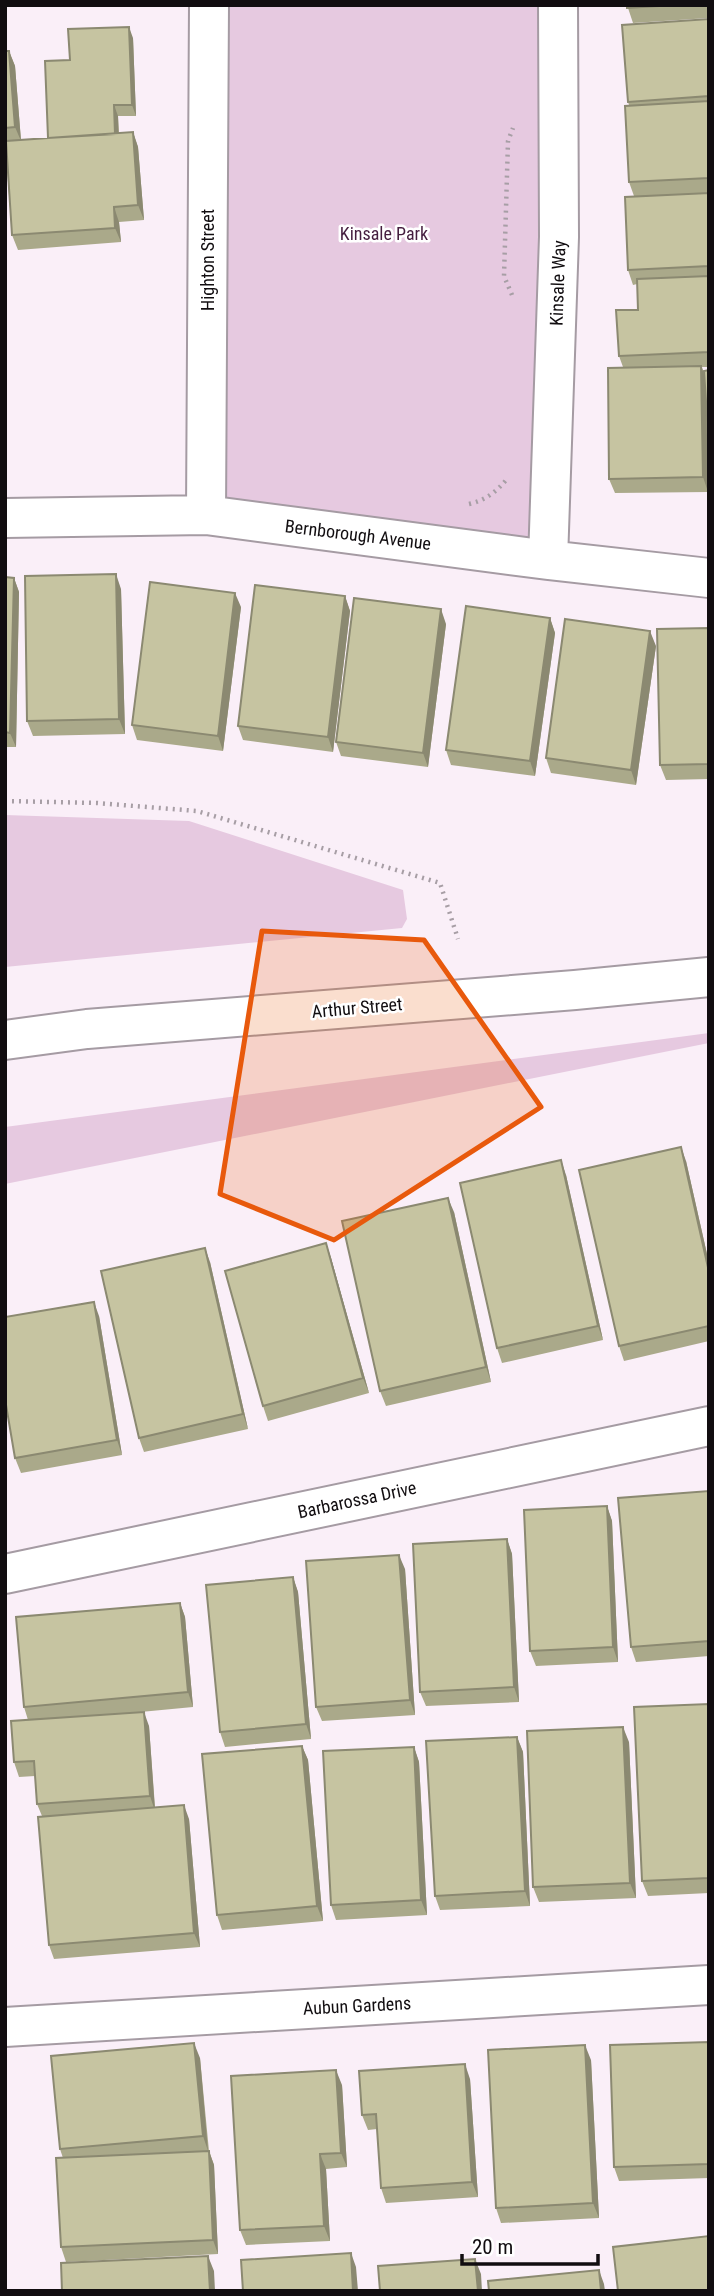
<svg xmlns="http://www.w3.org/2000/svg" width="714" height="2296" font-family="'Roboto Condensed',sans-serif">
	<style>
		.green { fill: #e6c9e0 }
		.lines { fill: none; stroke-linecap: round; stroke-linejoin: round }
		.minor-casing { stroke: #a59ba3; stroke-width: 42 }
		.path { stroke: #a79ea5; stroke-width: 4.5; stroke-dasharray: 2 5; stroke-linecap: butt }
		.minor { stroke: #fff; stroke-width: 38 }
		.wall { fill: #aaa98a }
		.shaded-wall { fill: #8b8971 }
		.building { fill: #c6c4a1; stroke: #8b8971; stroke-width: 2 }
		.marked { fill: #e8590c; fill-opacity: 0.2; stroke: #e8590c; stroke-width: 5; stroke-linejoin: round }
		.labels { text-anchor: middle; stroke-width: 5; stroke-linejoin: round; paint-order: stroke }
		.park-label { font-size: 18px; fill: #451e3f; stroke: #fff }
		.street-label { font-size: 18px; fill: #110d10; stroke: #fff }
	</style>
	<rect width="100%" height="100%" fill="#faeff8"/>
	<path class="green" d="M209,5h349l-10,555 -342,-45z
		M5,815l184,6 214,69 4,29 -5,9 -397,39z
		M709,1033v10l-704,141v-57z"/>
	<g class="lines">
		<defs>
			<path id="minor" d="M206,515l3,-510
				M5,518l201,-3 342,45 161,18
				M548,560l11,-323 -1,-232
				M5,1040l82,-11 488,-39 134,-13
				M5,1574l704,-148
				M5,2027l704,-42"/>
		</defs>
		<use href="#minor" class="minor-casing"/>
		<path class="path" d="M512,295l-8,-19 4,-135 5,-13
			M469,504c17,-4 27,-12 38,-25
			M5,801l92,2 100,8 243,72 18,56"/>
		<use href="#minor" class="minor"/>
	</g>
	<path class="wall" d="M627,5h82v13l-76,5z
		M709,19v348h-7l3,9 2,38 1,78 -93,1 -6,-14 14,-112 -4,-11 19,-46 -1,-26 -4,1 -5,-15 6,-74 -5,-14v-77l-1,-3z
		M133,38l3,78h-18l1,17 14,-1 5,15 6,73 -25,2 2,20 -103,8 -6,-15 -7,-92v-92h4l6,15 6,74 27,-2 22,-78z
		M5,577l9,1 5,14 -3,155h-11z
		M121,589l4,145 -92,2 -6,-15z
		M345,596l5,15 -17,141 -90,-12 -5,-14z
		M241,607l-18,144 -86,-11 -5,-15z
		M550,618l5,15 -20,143 -84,-11 -5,-15z
		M446,624l-18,143 -87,-11 -5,-14z
		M709,628v151l-43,1 -6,-15z
		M656,646l-20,139 -85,-12 -5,-15z
		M686,1161l23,102v78l-85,20 -5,-15z
		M566,1175l37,165 -101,23 -5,-15z
		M454,1212l37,170 -105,24 -6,-15z
		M326,1243l5,15 38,135 -101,28 -5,-15z
		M210,1262l38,167 -104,23 -5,-14z
		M99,1316l23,139 -101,18 -6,-15z
		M709,1491v165l-73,6 -5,-15z
		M607,1506l5,15 6,141 -82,4 -6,-15z
		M507,1539l5,15 7,148 -93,4 -6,-14z
		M405,1569l10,146 -93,6 -6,-14z
		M293,1577l5,15 13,147 -86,8 -5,-15z
		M180,1603l5,14 8,90 -63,6 19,13 6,81 34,12 11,128 -146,12 -5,-14 -7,-129 -5,-12 -2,-28 -16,1 -5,-15 14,-42 -4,-13z
		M709,1704v189l-61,3 -6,-15z
		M517,1737l6,15 7,154 -90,4 -5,-14z
		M629,1742l7,156 -97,4 -6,-15z
		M302,1746l6,14 15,161 -101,9 -5,-15z
		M414,1747l5,15 8,153 -91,5 -5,-15z
		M709,2042v136l-90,3 -5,-14z
		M200,2058l9,93 5,14 4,89 -152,8 -5,-15 2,-89 -3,-9z
		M591,2060l8,158 -98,5 -5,-15z
		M470,2079l8,118 -92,6 -5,-15 -4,-59 -9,1 -6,-15z
		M342,2085l5,82 -21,2 4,72 -84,4 -6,-15z"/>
	<path class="shaded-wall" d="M129,27l4,11 3,78 -4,-11z
		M9,51l6,15 6,75 -6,-14z
		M114,105l4,11 1,31 -4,-11z
		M133,132l5,15 6,73 -6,-15z
		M114,207l5,15 2,20 -6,-14z
		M701,366l5,14 2,112 -5,-15z
		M116,574l5,15 4,145 -6,-15z
		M14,578l5,14 -3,155 -6,-14z
		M235,593l6,14 -18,144 -5,-15z
		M345,596l5,15 -17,141 -5,-15z
		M441,609l5,15 -18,143 -5,-14z
		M550,618l5,15 -20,143 -5,-15z
		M650,631l6,15 -20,139 -5,-15z
		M681,1147l5,14 23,102v9z
		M561,1160l5,15 37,165 -5,-14z
		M448,1198l6,14 37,170 -5,-15z
		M326,1243l5,15 38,135 -6,-15z
		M205,1248l5,14 38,167 -5,-15z
		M94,1302l5,14 23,139 -5,-15z
		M607,1506l5,15 6,141 -5,-15z
		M507,1539l5,15 7,148 -5,-15z
		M399,1555l6,14 10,146 -5,-15z
		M293,1577l5,15 13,147 -5,-15z
		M180,1603l5,14 8,90 -5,-15z
		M144,1712l5,14 6,85 -5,-15z
		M623,1727l6,15 7,156 -6,-15z
		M517,1737l6,15 7,154 -5,-15z
		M302,1746l6,14 15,161 -6,-15z
		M414,1747l5,15 8,153 -6,-15z
		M184,1805l5,14 11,128 -6,-14z
		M194,2043l6,15 8,93 -5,-15z
		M585,2045l6,15 8,158 -6,-15z
		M465,2064l5,15 8,118 -6,-15z
		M336,2070l6,15 5,82 -6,-14z
		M209,2151l5,14 4,89 -5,-14z
		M320,2154l6,15 4,72 -6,-15z
		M351,2253l5,14 2,24h-5z
		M208,2256l6,15 1,20h-5z
		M475,2259l6,15 1,17h-4z
		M599,2270l5,14 1,7h-4z"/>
	<path class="building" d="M627,5h49l-49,3z
		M709,19v77l-81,6 -6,-77z
		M129,27l3,78h-18l1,29 -67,4 -3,-77 25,-1 -2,-31z
		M5,51h4l6,76 -10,1z
		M709,101v77l-80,4 -4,-76z
		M133,132l5,73 -24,2 1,21 -103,7 -6,-94z
		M709,193v73l-81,4 -3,-73z
		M709,276v76l-90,4 -3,-46h22l-1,-31z
		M701,366l2,111 -94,2 -1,-111z
		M709,370v76l-5,-75z
		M116,574l3,145 -92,2 -2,-145z
		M5,577l9,1 -4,155 -5,-1z
		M150,582l85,11 -17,143 -86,-11z
		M255,585l90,11 -17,141 -90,-11z
		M354,598l87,11 -18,144 -87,-11z
		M466,606l84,12 -20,143 -84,-11z
		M565,619l85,12 -19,139 -85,-12z
		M709,628v136l-49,1 -3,-136z
		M681,1147l28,125v54l-90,20 -40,-176z
		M561,1160l37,166 -101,22 -37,-165z
		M448,1198l38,169 -106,24 -38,-170z
		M326,1243l37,135 -100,28 -38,-135z
		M205,1248l38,166 -104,24 -38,-167z
		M94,1302l23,138 -102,18 -10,-59v-82z
		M709,1491v150l-78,6 -13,-149z
		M607,1506l6,141 -83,4 -6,-141z
		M507,1539l7,148 -94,5 -7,-148z
		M399,1555l11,145 -94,7 -10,-146z
		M293,1577l13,147 -86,8 -14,-147z
		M180,1603l8,89 -164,15 -8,-90z
		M709,1704v174l-67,3 -8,-174z
		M144,1712l6,84 -113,8 -3,-43 -20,1 -3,-41z
		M623,1727l7,156 -97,4 -6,-156z
		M517,1737l8,154 -90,5 -9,-155z
		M302,1746l15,160 -100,9 -15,-161z
		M414,1747l7,153 -90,5 -8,-154z
		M184,1805l10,128 -145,12 -11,-128z
		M709,2042v122l-95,3 -4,-122z
		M194,2043l9,93 -143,13 -9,-93z
		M585,2045l8,158 -97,5 -8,-158z
		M465,2064l7,118 -91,6 -5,-74 -14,1 -3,-44z
		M336,2070l5,83 -21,1 4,72 -84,4 -9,-154z
		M209,2151l4,89 -152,7 -5,-89z
		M709,2236v55h-91l-5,-44z
		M351,2253l2,38h-110l-2,-31z
		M208,2256l2,35h-148l-1,-28z
		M475,2259l3,32h-98l-2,-25z
		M599,2270l2,21h-112l-1,-10z"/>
	<path class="marked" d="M262,931l162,9 117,167 -207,133 -114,-46z"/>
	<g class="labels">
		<g class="park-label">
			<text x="384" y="240">Kinsale Park</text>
		</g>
		<g class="street-label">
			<text transform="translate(208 260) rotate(-90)" y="6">Highton Street</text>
			<text transform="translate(558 283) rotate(-88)" y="6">Kinsale Way</text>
			<text transform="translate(358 535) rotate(7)" y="6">Bernborough Avenue</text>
			<text transform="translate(357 1008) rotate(-5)" y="6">Arthur Street</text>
			<text transform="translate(357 1500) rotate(-12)" y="6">Barbarossa Drive</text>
			<text transform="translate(357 2006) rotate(-3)" y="6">Aubun Gardens</text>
		</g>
	</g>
	<rect width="714" height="2296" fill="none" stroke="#110d10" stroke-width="14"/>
	<path d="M462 2254v10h136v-10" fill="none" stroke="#110d10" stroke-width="3.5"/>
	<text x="472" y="2254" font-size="21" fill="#110d10" stroke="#ffffff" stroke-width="5" paint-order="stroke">20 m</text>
</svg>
